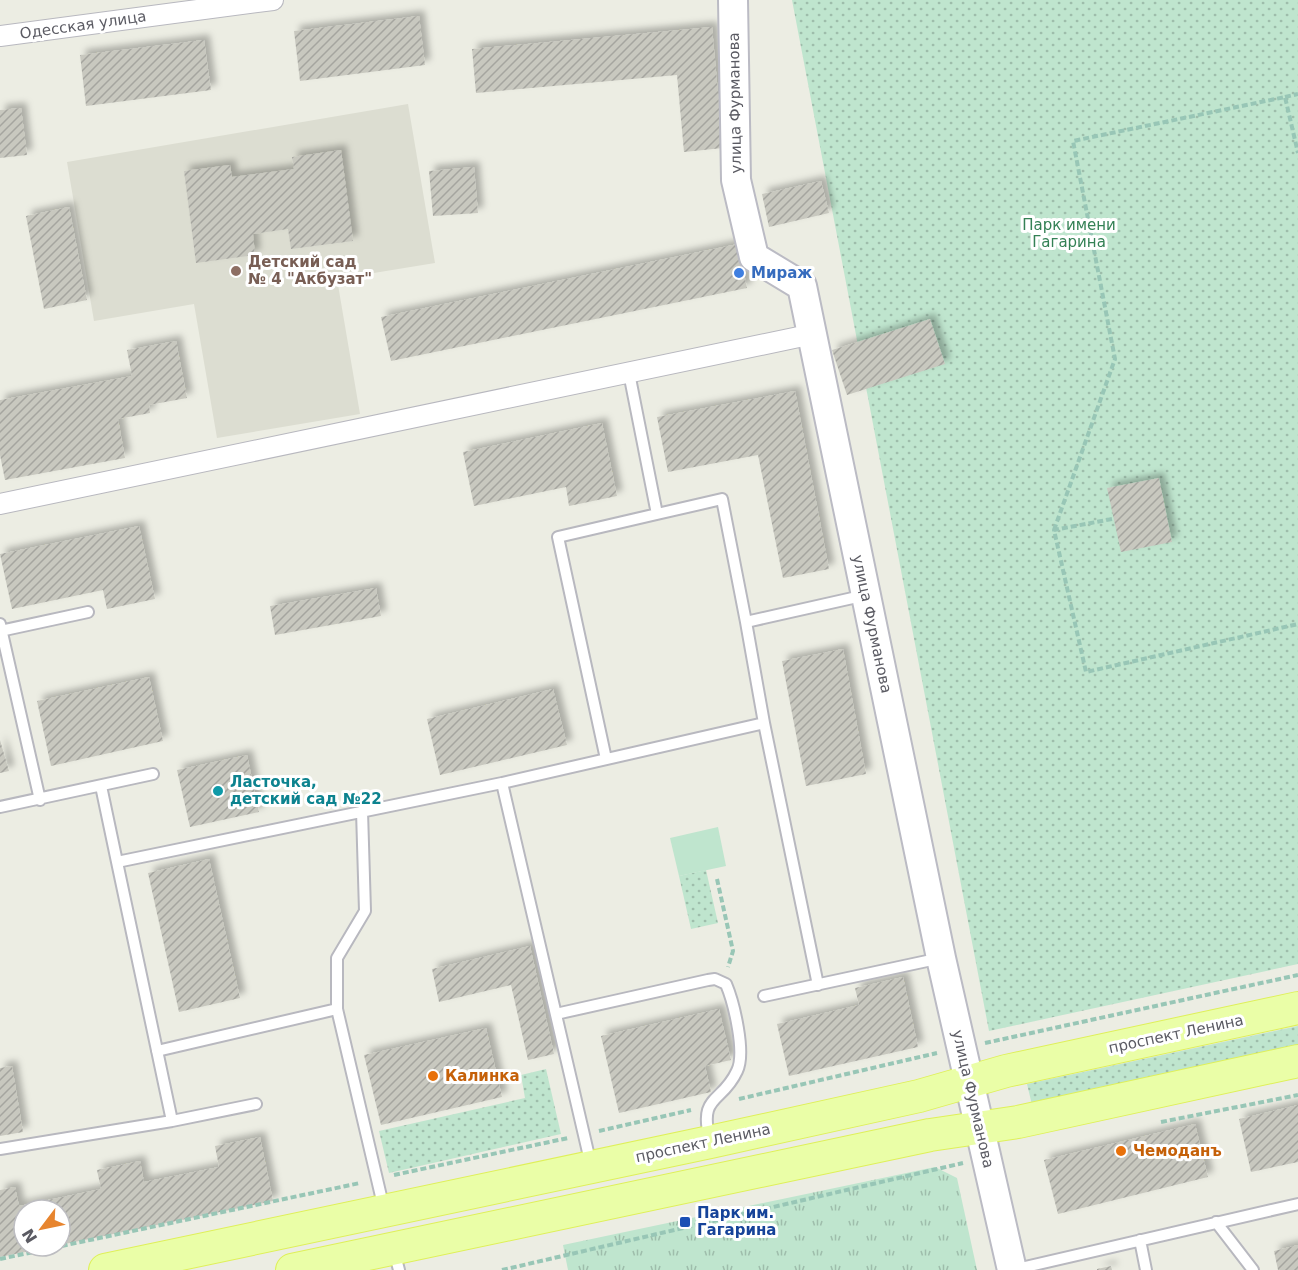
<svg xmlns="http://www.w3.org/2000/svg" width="1298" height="1270" font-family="'DejaVu Sans',sans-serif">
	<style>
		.education { fill: #dcddd1 }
		.grass { fill: url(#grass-tufts) }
		.park { fill: url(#park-dots) }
		.pitch { fill: #bfe5ce }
		.building { fill: url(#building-hatch); filter: url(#shadow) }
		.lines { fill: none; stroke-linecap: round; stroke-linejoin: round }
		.lane-casing { stroke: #b8b8bf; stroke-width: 14 }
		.street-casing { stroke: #b8b8bf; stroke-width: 22 }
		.secondary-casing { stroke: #bbbbc4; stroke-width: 32 }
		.primary-casing { stroke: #dff059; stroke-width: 34 }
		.path { stroke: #98c6b6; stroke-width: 4; stroke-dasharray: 6 3; stroke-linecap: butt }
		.lane { stroke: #fff; stroke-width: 10 }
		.street { stroke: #fff; stroke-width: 20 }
		.secondary { stroke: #fff; stroke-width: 28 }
		.primary { stroke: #eafea7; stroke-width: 32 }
		.education-dot { fill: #8d6e63; stroke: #fff; stroke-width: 2 }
		.shop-dot { fill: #3f7fe0; stroke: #fff; stroke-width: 2 }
		.culture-dot { fill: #0f9aa8; stroke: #fff; stroke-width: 2 }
		.food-dot { fill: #e8710a; stroke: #fff; stroke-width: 2 }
		.transit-dot { fill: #1a4fb4; stroke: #fff; stroke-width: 2 }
		.labels { text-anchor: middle; stroke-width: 6; stroke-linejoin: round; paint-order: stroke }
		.street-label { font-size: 15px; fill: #5b5b63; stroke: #fff }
		.park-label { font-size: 15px; fill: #348155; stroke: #fff }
		.education-label { font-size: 15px; font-weight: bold; fill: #785e54; stroke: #fff; text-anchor: start }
		.shop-label { font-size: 15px; font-weight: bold; fill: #366cbe; stroke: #fff; text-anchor: start }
		.culture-label { font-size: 15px; font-weight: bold; fill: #0d838f; stroke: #fff; text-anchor: start }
		.food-label { font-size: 15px; font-weight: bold; fill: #c56008; stroke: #fff; text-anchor: start }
		.transit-label { font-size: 15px; font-weight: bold; fill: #164399; stroke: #fff; text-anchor: start }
	</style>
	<defs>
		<pattern id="grass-tufts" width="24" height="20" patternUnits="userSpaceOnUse" patternTransform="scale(1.5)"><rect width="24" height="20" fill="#bfe5ce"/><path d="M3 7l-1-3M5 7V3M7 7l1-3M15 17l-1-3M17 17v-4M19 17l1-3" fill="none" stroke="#9ebdab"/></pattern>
		<pattern id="park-dots" width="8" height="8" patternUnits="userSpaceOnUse" patternTransform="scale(1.5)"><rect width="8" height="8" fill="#bfe5ce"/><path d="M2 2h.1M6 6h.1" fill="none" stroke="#9ebdab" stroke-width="1.8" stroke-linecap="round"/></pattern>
		<pattern id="building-hatch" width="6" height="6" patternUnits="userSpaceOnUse" patternTransform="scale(1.5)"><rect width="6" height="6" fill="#c8c8bf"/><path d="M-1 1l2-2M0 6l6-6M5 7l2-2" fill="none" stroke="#a5a59f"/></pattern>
		<filter id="shadow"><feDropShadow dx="5.5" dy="-5.5" stdDeviation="3" flood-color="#0004"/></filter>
	</defs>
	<rect width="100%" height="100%" fill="#ecede3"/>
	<path class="education" d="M408,104l27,159 -98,16 23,135 -143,24 -23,-134 -100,17 -27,-159z"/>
	<path class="grass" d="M935,1167l22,11 20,92h-409l-5,-25z"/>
	<path class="park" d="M792,0h506v964l-309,67z
		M706,870l12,53 -27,6 -12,-53z
		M1298,1026v22l-266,57 -5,-21z
		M546,1069l15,65 -172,39 -10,-42 146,-33 -4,-23z"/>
	<path class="pitch" d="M718,827l8,39 -47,10 -9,-38z"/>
	<path class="building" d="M419,16l6,49 -125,16 -6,-50z
		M712,27l11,121 -39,4 -7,-77 -201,18 -4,-44z
		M204,40l7,50 -125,16 -6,-51z
		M21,108l6,47 -27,3v-48z
		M341,150l12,91 -62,8 -3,-20 -35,5 2,21 -59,8 -12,-92 46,-6 2,12 62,-8 -2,-12z
		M474,167l4,46 -45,3 -4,-45z
		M821,181l8,32 -60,14 -7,-33z
		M69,207l18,93 -43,9 -18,-93z
		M738,244l9,44 -356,73 -10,-44z
		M930,319l15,45 -98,31 -15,-45z
		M176,341l11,57 -38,7 1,8 -32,6 7,39 -120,22 -5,-25v-55l132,-24 -5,-26z
		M795,391l34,178 -46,9 -25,-123 -90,17 -11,-55z
		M602,423l15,73 -48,10 -3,-19 -92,19 -11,-54z
		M1159,478l13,64 -51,10 -14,-64z
		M139,526l16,73 -48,10 -4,-19 -91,19 -12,-55z
		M376,588l5,28 -106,19 -5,-29z
		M843,649l23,125 -60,12 -24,-125z
		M149,677l14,64 -112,25 -14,-65z
		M553,689l14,56 -127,30 -13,-56z
		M0,740l9,31 -9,2z
		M247,755l12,57 -69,15 -13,-57z
		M209,859l31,139 -61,14 -31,-139z
		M530,946l24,108 -26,6 -17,-75 -72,17 -7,-33z
		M903,977l15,70 -129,29 -12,-52 82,-19 -4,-17z
		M719,1009l12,51 -26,6 6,26 -92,21 -18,-77z
		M486,1028l16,69 -121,28 -17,-70z
		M12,1066l11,66 -23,4v-68z
		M1298,1105v57l-47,10 -12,-53z
		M1195,1124l13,53 -150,37 -14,-54z
		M260,1137l13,64 -213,44v-35h-36v36l26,1 -50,10v-67l15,-3 4,19 82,-17 -4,-19 43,-9 4,21 75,-15 -4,-21z
		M1298,1245v25h-20l-4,-19z
		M1111,1266l1,4h-15v-1z"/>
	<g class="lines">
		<defs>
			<path id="lane" d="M657,514l65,-15 24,123
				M0,624l40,176
				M0,631l88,-19
				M764,723l54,262
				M606,759l-48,-222 99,-23 -28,-141
				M502,783l89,382
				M101,786l16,76
				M0,807l153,-33
				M362,811l3,100 -28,47v51l47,200
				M764,996l177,-38
				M556,1014l152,-34 7,-1 11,5c8,19 20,69 11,87 -15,33 -39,23 -27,69
				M157,1051l180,-42
				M172,1121l-55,-259 385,-79 262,-60 -18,-101 120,-27
				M0,1149l172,-28 84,-17
				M1216,1222l37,48
				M1140,1240l6,30
				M394,1251l5,19
				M1012,1270l286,-66"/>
			<path id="street" d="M0,36l273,-36
				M0,504l813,-170"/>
			<path id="secondary" d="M733,0l3,180 18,77 48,29 139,672 71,312"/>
			<path id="primary" d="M105,1270l605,-128 209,-46 87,-25 292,-63
				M292,1270l638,-135 88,-13 280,-61"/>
		</defs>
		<use href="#lane" class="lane-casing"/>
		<use href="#street" class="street-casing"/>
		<use href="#secondary" class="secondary-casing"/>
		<use href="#primary" class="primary-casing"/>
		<path class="path" d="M1285,97l13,-3
			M1112,519l-58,11 32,142 212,-48
			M1054,530l61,-171 -42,-218 212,-44 13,56
			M717,879l16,72 -5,16
			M985,1043l313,-68
			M739,1099l198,-46
			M1161,1122l137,-27
			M599,1131l92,-21
			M394,1175l174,-37
			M0,1259l360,-76
			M502,1270l461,-107"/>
		<use href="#lane" class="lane"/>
		<use href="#street" class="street"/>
		<use href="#secondary" class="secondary"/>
		<use href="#primary" class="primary"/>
	</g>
	<circle class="education-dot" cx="236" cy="271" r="6"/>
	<circle class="shop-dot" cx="739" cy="273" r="6"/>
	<circle class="culture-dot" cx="218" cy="791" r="6"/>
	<g class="food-dot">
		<circle cx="433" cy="1076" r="6"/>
		<circle cx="1121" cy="1151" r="6"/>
	</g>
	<rect class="transit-dot" x="679" y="1216" width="12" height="12" rx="3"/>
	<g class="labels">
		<g class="street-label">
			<text transform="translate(83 25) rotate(-8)" y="5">Одесская улица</text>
			<text transform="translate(735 103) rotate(-91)" y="5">улица Фурманова</text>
			<text transform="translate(872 624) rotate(78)" y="5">улица Фурманова</text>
			<text transform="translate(1176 1034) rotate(-12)" y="5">проспект Ленина</text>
			<text transform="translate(973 1099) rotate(77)" y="5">улица Фурманова</text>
			<text transform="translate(703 1143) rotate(-12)" y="5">проспект Ленина</text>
		</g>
		<g class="park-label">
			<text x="1069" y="230">Парк имени<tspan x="1069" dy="17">Гагарина</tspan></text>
		</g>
		<g class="education-label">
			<text x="248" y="267">Детский сад<tspan x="248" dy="17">№ 4 "Акбузат"</tspan></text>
		</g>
		<g class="shop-label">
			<text x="751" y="278">Мираж</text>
		</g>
		<g class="culture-label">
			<text x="230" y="787">Ласточка,<tspan x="230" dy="17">детский сад №22</tspan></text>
		</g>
		<g class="food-label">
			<text x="445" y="1081">Калинка</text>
			<text x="1133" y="1156">Чемоданъ</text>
		</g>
		<g class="transit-label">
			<text x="697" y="1218">Парк им.<tspan x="697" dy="17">Гагарина</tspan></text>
		</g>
	</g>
	<g transform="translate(42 1228) rotate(238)"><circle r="28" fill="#ffffff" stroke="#bdbdc1" stroke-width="1.5"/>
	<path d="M0-4.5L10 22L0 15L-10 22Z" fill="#e7852f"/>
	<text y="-9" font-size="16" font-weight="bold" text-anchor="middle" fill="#5b5b63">N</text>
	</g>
</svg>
